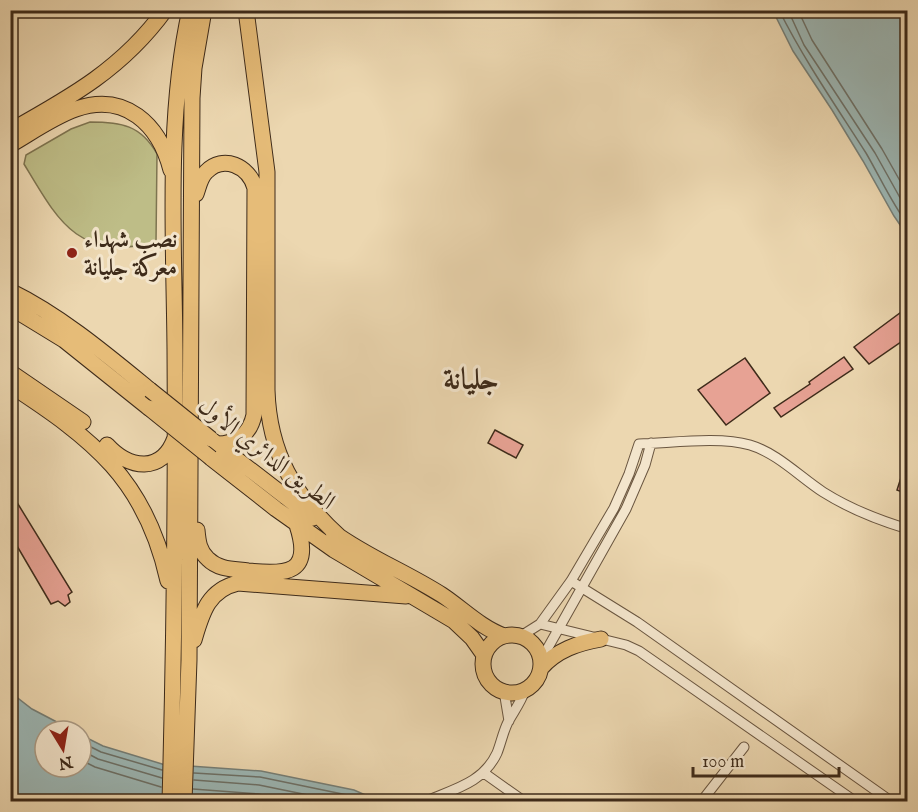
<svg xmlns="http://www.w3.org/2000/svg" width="918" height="812" font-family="'IM FELL English',Amiri,serif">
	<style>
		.green { fill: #bebd87; stroke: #7e7450; stroke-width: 1.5 }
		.water { fill: #9cb7b5; stroke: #767f77; stroke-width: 1.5 }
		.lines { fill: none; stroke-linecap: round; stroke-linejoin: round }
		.shore { stroke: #6d7168; stroke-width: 1.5 }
		.building { fill: #e7a294; stroke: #3e2b1a; stroke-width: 1.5 }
		.minor-casing { stroke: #6a5640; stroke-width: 11 }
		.primary-casing { stroke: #3e2b1a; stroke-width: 17 }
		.minor { stroke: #f3e5cc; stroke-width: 9 }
		.primary { stroke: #e6bc78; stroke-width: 15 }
		.primary-bridge-casing { stroke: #3e2b1a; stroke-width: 17; stroke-linecap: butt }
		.primary-bridge { stroke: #e6bc78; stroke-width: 15 }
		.poi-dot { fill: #8f2418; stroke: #f3e5cc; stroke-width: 2 }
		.labels { text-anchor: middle; stroke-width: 6; stroke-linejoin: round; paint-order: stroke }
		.poi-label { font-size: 24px; font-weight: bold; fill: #3e2b1a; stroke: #f3e5cc; text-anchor: start }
		.street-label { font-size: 24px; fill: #3e2b1a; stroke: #f3e5cc }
		.district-label { font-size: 30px; font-weight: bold; fill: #3e2b1a; stroke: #f3e5cc }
	</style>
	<rect width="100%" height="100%" fill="#ecd7b0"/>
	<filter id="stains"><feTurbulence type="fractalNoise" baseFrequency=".00333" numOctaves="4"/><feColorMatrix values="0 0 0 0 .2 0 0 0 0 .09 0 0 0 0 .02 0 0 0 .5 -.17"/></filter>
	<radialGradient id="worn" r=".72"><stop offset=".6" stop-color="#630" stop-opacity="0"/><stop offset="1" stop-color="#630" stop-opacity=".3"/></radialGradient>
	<path class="green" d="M90,122c31,0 51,3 67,32l-1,89c-79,16 -96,-19 -132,-79l2,-9 45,-26z"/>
	<path class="water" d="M773,11h134v224l-13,-19 -31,-55 -31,-51 -39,-59z
		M10,692l22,17 42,22h-29v36h36v-32l22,11 59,18 99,7 93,19 25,11h-368z"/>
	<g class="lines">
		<path class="shore" d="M779,10c25,50 57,96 87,143 14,24 25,49 42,72
			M788,10l16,35 71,108 33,59
			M798,10l14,30 70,109 26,46
			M81,742l20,10 61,18
			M81,750l17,9 64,19
			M81,760l14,7 66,20
			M194,773l66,4 92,19 12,6
			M194,780l65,5 83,17
			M193,789l65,5 38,8"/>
	</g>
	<path class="building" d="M908,307v30l-39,27 -15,-17z
		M844,357l9,12 -72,48 -7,-9 36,-24 -1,-2z
		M745,358l25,35 -44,32 -28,-35z
		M495,430l28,15 -7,13 -28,-15z
		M906,462h2v32l-11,-4z
		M10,491l62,101 -4,3 2,7 -5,4 -7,-5 -7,3 -41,-70z"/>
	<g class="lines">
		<defs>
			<path id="minor" d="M571,581l66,41 255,180
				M540,624l86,21 13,6 217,151
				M521,636l19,-12 31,-43 43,-73 15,-34 10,-30c33,-1 80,-8 111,1 27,8 50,32 73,47 27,17 55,28 85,37
				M541,660l85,-151 19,-44 6,-22
				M504,691l5,30
				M484,773l41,29
				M431,799c27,-11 53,-18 66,-46 4,-10 6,-21 11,-31 6,-11 13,-20 17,-32
				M701,802l43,-55"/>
			<path id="primary" d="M246,10l21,162v218c2,63 27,106 74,148
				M10,131c61,-34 113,-63 155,-121
				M10,145c21,-12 43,-28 66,-36 49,-17 83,15 95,61
				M196,194c3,-8 4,-16 10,-22 17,-18 43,-6 49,16l-1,227c-4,19 -17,29 -37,29
				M10,291c51,25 96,63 140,99
				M10,307l54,33 85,68
				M10,372l73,50
				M10,385c83,54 136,95 158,196
				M213,441l100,77
				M107,445c22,24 55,29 68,-7
				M211,458l65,51 58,41 120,71 18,17 12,17
				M197,530c1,11 2,21 11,29 11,11 26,10 40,12 39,4 65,3 49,-46
				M333,532c34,25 73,40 109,63 21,14 38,32 62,41
				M483 664a29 29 0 1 1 58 0a29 29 0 1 1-58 0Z
				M194,640c8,-27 14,-50 44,-57l168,13
				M541,668c16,-18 37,-25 60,-29
				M170,802c4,-151 6,-302 5,-453 -1,-109 -9,-233 15,-339
				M184,802l5,-142 3,-562 2,-30 10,-58"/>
		</defs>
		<use href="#minor" class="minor-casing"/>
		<use href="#primary" class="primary-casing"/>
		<use href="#minor" class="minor"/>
		<use href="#primary" class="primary"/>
		<defs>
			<path id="primary-bridge" d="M150,390l61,49
				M149,408l62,50"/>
		</defs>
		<use href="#primary-bridge" class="primary-bridge-casing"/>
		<use href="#primary-bridge" class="primary-bridge"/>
	</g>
	<circle class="poi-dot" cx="72" cy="253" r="6"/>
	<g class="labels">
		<g class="poi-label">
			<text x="84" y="247">نصب شهداء<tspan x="84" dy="28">معركة جليانة</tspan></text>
		</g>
		<g class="street-label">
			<text transform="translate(267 453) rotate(38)" y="8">الطريق الدائري الأول</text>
		</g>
		<g class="district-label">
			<text x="471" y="389">جليانة</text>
		</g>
	</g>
	<rect width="918" height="812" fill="none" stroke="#ecd7b0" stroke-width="36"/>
	<rect x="12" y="12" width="894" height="788" fill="none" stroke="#3e2b1a" stroke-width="3"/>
	<rect x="18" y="18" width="882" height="776" fill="none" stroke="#3e2b1a" stroke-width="1.5"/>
	<g transform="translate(63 749) rotate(169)"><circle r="28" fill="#f3e5cc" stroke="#ab9b85" stroke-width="1.5"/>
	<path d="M0-4.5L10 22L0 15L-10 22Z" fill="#8f2418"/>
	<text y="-9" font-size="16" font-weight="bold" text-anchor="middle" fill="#3e2b1a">N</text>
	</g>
	<path d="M693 767v9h146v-9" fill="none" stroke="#3e2b1a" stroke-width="3"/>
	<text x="702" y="767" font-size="18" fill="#3e2b1a" stroke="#f3e5cc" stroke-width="4.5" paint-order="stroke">100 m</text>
	<rect width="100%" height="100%" filter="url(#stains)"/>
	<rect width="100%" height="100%" fill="url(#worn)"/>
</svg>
